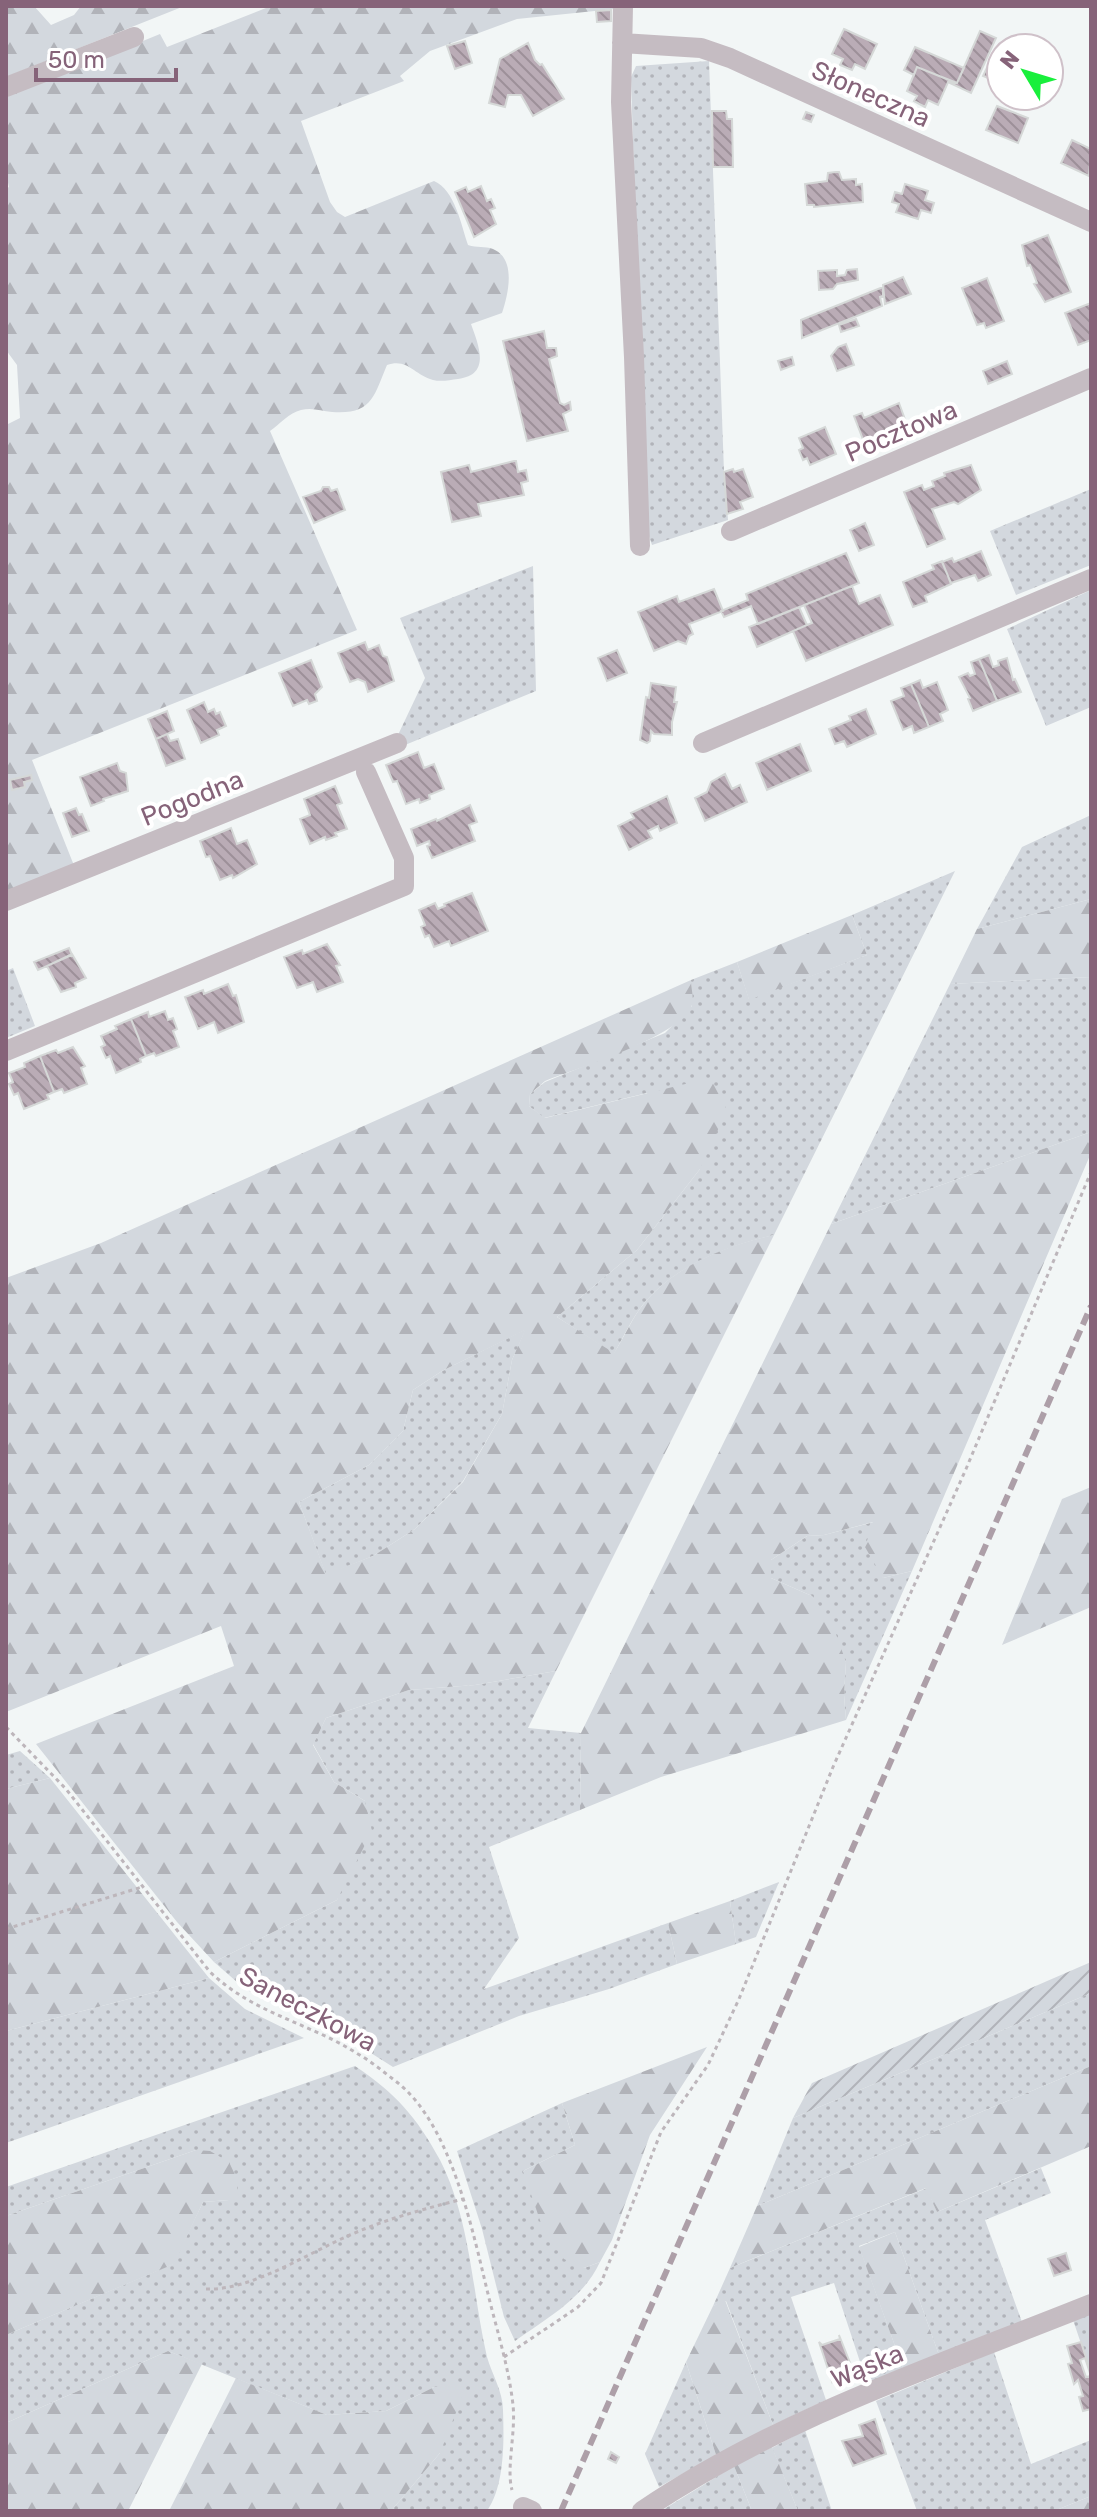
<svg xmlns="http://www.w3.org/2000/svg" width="1097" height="2517" font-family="Rubik,sans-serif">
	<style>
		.grass { fill: url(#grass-dots) }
		.forest { fill: url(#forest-firs); fill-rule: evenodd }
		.garden { fill: url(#garden-furrows) }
		.building { fill: url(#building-back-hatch); stroke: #d5d8d7; stroke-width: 2; fill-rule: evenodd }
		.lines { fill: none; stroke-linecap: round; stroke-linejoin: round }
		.path { stroke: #bdb6bb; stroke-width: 3; stroke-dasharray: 4 4; stroke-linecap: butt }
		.minor { stroke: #c5bcc2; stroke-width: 20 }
		.rail { stroke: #ad9fa8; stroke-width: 6; stroke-dasharray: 12 6; stroke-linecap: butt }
		.labels { text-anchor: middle; stroke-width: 8; stroke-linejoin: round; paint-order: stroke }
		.street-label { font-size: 26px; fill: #866379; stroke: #fff }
	</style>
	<defs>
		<pattern id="grass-dots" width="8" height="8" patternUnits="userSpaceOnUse" patternTransform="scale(2)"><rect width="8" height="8" fill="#d3d8de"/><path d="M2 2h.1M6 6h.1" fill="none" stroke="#b1b3b9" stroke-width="1.8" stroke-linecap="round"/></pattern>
		<pattern id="forest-firs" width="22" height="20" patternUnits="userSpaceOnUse" patternTransform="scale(2)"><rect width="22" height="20" fill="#d3d8de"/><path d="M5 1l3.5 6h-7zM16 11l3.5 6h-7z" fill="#b1b3b9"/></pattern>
		<pattern id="garden-furrows" width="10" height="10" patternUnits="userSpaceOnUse" patternTransform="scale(2)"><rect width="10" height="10" fill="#d3d8de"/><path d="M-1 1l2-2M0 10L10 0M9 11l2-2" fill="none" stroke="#b1b3b9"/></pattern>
		<pattern id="building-back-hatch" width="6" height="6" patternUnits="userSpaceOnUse" patternTransform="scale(2)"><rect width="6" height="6" fill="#baacb6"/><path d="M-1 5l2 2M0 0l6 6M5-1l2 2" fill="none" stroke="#9d9099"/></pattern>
	</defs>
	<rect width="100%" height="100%" fill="#f2f6f6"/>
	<path class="grass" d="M709,61l15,411 4,48 -76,25 -8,-24 -13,-444 5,-11z
		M1091,489v76l-75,30 -26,-64z
		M533,566l3,125 -131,54 -8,-8 28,-59 -25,-60z
		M1091,590v117l-45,19 -39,-97z
		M1091,815v84l-114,30 45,-82z
		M955,871l-181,364c-49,11 -105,33 -135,75 -9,13 -17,29 -25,44l-57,-37 80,-67 63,-81 -53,-76 -103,25 -15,-12 1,-12 15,-12 120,-49 27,-27 -1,-26 46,-18 12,37 118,-44 -15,-40z
		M13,968l22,58 -29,12v-67z
		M1091,977v155l-260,92 119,-240z
		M526,1329l-14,31 -10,54 -39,67 -48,48 -42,27 -47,19 -27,-73 70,-37 34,-34 10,-41 29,-19z
		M874,1522l9,56 29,-7 -66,149 -2,-25 2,-33 -34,-66 -41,-18v-18l36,-24 17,-1z
		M556,1671l-28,57 53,5 -1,77 -91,37 30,91 -35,51 184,-66 9,41 -68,25 -90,27 -126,51 -30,-19 -118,-59 -31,-27 123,-62 28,-99 -31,-19 -21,-38 13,-26 83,-28 66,-5z
		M20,1751l30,27 -44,11v-34z
		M779,1882l-23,55 -20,7 -6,-43z
		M209,1978l36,31 59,29 -298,105v-112z
		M1091,1993v73l-334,140 36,-88z
		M355,2066c40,27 62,51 85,94 31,61 32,132 47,197 5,17 16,35 16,53 1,31 2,75 -16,101h-96l49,-58 -6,-66 -48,24 -59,4 -159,-64 -162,72v-88l167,-71 30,-62 26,-2 -33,-50 -190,66v-29z
		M562,2103l13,42 -52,26 61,97 16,-6c-17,37 -53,56 -85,79l-11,-24 -22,-88 -25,-78z
		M1041,2168l10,25 -66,27 37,102 -83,33 -44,-123 -36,14 44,122 -36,15 -33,-100 -43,14 35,103 -53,25 -47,-124 -13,5 17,-38 197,-80 10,24z
		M1091,2313v60l-18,-53z
		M994,2352l37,112 60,-24v56l-37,15h-137l-41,-110z
		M686,2362l30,93 -57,32 -14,-33z
		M805,2430l27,81h-34l-26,-63z
		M734,2466l18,45h-91z"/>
	<path class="forest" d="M6,6h28l17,19 23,-10 7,-9 101,1 -176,70z
		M271,6h343v3l-97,10 -87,32 -30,25 4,5 -103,40 29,81 7,10 8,5 89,-36c21,9 27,44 34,64 9,3 17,1 25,4 24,10 15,46 9,64l-31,11c8,22 20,51 -13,55 -8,1 -17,3 -25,1 -19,-5 -25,-22 -46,-15 -13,31 -15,50 -55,47 -11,-1 -20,-5 -31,-2 -12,3 -21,14 -31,21l87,199 -325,130 43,108 -69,27v-470l14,-7 -3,-53 -11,-15v-161l3,-2 -3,-13v-77l154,-63 7,13z
		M1091,899v78l-141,7 27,-55z
		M852,915l15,40 -118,45 -12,-38z
		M691,980c0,7 3,18 1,25 -8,30 -117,64 -147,76l-15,13 -1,12 16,12 165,-40 17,32 -27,59 -63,81 -80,67 57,36c9,-14 16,-30 25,-43 30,-42 86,-65 135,-75l-218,436 -81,14 -66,5 -83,28 -13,27 21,37 31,19 7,30 -35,69 -123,62 -37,-40 -141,-178 198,-78 -13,-40 -215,86v-434l95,-35zM525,1330l-13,30 -10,54 -39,68 -48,47 -42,27 -47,18 -27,-72 70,-37 34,-34 10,-41 29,-19z
		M1091,1132v21l-179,418 -29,7 -18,-31 8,-25 -49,13 -17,1 -36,24v18l41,18 20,27 14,39 -2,33 2,25 -185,57 -81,33 1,-77 250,-509z
		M1091,1487v120l-89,38 60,-146z
		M50,1778l159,200 -203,53v-242z
		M730,1901l6,43 -59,20 -9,-41z
		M707,2047l-57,88 -38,105 -12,22 -16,6 -20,-9 -22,-33 -19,-55 52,-26 -13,-42z
		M1091,2066v80l-154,66 -11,-24 -196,80 27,-62z
		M196,2150l14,1 19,11 7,15 2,17 -9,6 -26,2 -29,62 -168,71v-119z
		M895,2232l44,123 -36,13 -44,-121z
		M725,2300l48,125 -57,30 -30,-93 27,-56z
		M168,2351l34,13 -74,147h-122v-88z
		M236,2378l91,37 59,-4 48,-24 34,-5 -28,71 -49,58h-222z
		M772,2447l26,64h-46l-18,-45z
		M1091,2496v15h-37z"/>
	<path class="garden" d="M1091,1962v31l-298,125 19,-35z"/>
	<path class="building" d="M611,10v11l-14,1 -1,-11z
		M844,29l33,15 -12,25 -10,-5 -3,6 -12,-5 3,-6 -11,-5z
		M980,31l16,7 -25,55 -23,-11 9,1z
		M465,41l7,22 -17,6 -8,-23z
		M528,43l7,17 5,5 2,-1 22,35 -31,17 -12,-21h-13l-3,12 -16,-4 11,-44z
		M915,47l49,21 -7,15 -40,-16 -3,8 -10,-5z
		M994,53l7,3v20l-3,6 -15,-6z
		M917,67l32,13 -11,25 -10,-5 -3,7 -11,-6 3,-5 -10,-5z
		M997,106l31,12 -10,25 -32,-13z
		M712,111h14l1,8h5l1,48h-20z
		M806,112l8,3 -3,7 -8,-3z
		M1072,140l19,9 -2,27 -28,-13z
		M836,172h3l3,8 14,-1v6l6,-1 1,18 -49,5v-2h-7l-2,-21 22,-3 1,-8z
		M905,184l23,7 -3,9 9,3 -3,10 -10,-3 -3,9 -22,-7 3,-8 -7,-2 3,-10 7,2z
		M481,186l6,15 4,-2 4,9 -5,2 6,14 -22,13 -19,-45 11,-5 2,5z
		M1048,235l23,57 -26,10 -11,-18 3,-1 -7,-18 -3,1 -5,-21z
		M857,269l1,11 -21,4 -4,5 -14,1 -1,-19 19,-1v6l8,-1 2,-5z
		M903,277l8,17 -26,10 -2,-19z
		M987,278l17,43 -18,7 -2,-5 -7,2 -15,-37z
		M883,287v9l-3,1 2,9 -80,32 -1,-18z
		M1091,303v37l-13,5 -13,-32z
		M856,319l3,7 -18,6 -2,-7z
		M544,331l3,17h9l1,8 -8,3 11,44 4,2 6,-3 1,8 -8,4 5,17 -41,10 -24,-100z
		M846,344l8,21 -17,6 -6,-15 7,-9z
		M792,357l2,8 -13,5 -3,-9z
		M1007,361l5,13 -24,10 -5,-13z
		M899,403l8,22 -43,17 -10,-26 8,-3 2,5z
		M825,427l11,27 -26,11 -3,-7 -4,2 -4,-10 4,-2 -4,-10z
		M514,461h2l2,11 8,-2 2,11 -7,2 3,12 -46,9 3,12 -29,6 -11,-50 28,-7 2,7z
		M971,465l10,25 -23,14 -4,-2 -22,7 13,30 -18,8 -23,-55 18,-7 2,5 10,-4 -2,-5 13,-5 -1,-3z
		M733,469l1,3 9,-3 10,28 -13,5 3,7 -16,5 -3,-42z
		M323,487h6l2,4 6,-2 8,21 -31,13 -11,-26 18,-6z
		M865,523l9,22 -15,6 -9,-21z
		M981,551l10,24 -13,6 -3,-6 -24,8 -9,-21 10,-4 2,4z
		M846,553l13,30 -101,41 -7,-18 -27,11 -3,-6 27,-11 -2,-6z
		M942,561l9,23 -26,12 2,6 -14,5 -10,-25 31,-13 -2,-4z
		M852,586l7,18 21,-9 13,30 -87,36 -13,-30 19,-8 -8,-18z
		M714,589l9,22 -34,13 4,10 -4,2 -3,8 -8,-3 -24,10 -16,-39 39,-16 2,6z
		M799,607l8,18 -50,22 -8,-20z
		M365,642l3,8 11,-5 4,11 4,1 7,24 -26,11 -3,-10 -7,-3 -8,3 -12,-29z
		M617,650l10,23 -20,8 -9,-23z
		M989,655l4,12 6,-2 -1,-4 9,-3 6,22 2,-1 6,13 -24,9 -18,-42z
		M979,659l18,42 -24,10 -5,-12 2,-1 -11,-21 9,-4 2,3 5,-2 -4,-12z
		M311,660l11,27 -7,7 2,7 -8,3 -2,-4 -14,6 -14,-33z
		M920,680l3,8 14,-6 11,28 -8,4 3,7 -14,6 -18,-43z
		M651,683l25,4 -2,15h3l-5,20v13l-18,-1 -3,-3 -1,10 -3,2 -7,-3 6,-43 3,1z
		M911,684l18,43 -15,6 -2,-7 -9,4 -12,-29 13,-5 -3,-8z
		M204,702l4,10 6,-3 2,5 4,-2 6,14 -9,4 2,5 -18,8 -14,-33z
		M866,709l10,25 -29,13 -3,-6 -9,3 -6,-15 22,-9 -2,-4z
		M167,711l7,20 -18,8 -8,-20z
		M167,734l3,7 8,-2 7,20 -19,7 -10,-27z
		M800,744l11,27 -44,19 -11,-27z
		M418,752l6,16 10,-4 10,25 -15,6 1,4 -10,4 -1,-4 -13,5 -9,-23 -4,1 -7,-17z
		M117,763l3,8 6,2 2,18 -25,8 1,2 -13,5 -11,-29z
		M725,774l7,15 8,-4 7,17 -42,19 -10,-23 12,-6 4,-10z
		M31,775l1,5 -8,2 1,5 -13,3 -2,-10z
		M335,786l7,17 -5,2 10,24 -12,4 2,3 -11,4 -1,-3 -15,7 -10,-25 10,-4 -6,-16z
		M667,796l10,27 -17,8 -2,-5 -10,5 4,7 -23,12 -11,-24 16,-8 -3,-5z
		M470,805l7,17 -8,3 6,16 -43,17 -5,-12 3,-1 -1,-4 -12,5 -6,-17 25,-10 1,2z
		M76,808l3,7 3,-1 7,17 -17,6 -9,-24z
		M231,828l6,16 10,-4 10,24 -24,14 -1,-3 -12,5 -10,-24 -4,1 -6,-16z
		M472,893l16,38 -37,15 -2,-5 -15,6 -5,-12 -4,2 -4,-10 4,-2 -6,-15 16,-7 3,6 7,-3 -1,-2z
		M327,944l13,21 -4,1 7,16 -26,10 -4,-10 -16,6 -13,-31 18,-7 1,4z
		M69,948l3,7 -34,15 -4,-8z
		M72,954l14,24 -11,5 1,4 -15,5 -14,-26z
		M228,984l5,12 3,-1 8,27 -26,11 -4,-11 -16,7 -13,-32 18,-7 1,4z
		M165,1011l3,9 5,-2 4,11 -4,2 6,16 -23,9 -2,-3 -8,3 -15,-37 17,-7 1,5z
		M131,1019l15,37 -6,3 1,3 -25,11 -6,-17 -4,2 -5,-11 4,-2 -4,-9 16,-7 -2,-3z
		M73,1047l12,19 -4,2 6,16 -23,9 -2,-4 -8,3 -14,-36 16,-6 2,3z
		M40,1056l14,36 -7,3 2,4 -25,10 -6,-16 -4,2 -5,-11 4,-2 -4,-9 16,-6 -1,-4z
		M1066,2253l5,17 -17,6 -6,-17z
		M839,2335l15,38 -11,4 -1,-3 -9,4 -1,3 -13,-39 3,3 18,-6z
		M1081,2342l10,31v36l-8,2 -4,-14 4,-1 -5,-16 -4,4 -6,-20 4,-1 -5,-17zM1085,2358l6,18 -5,1 -6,-17z
		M875,2419l11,35 -33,12 -11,-25 21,-5 -4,-11z
		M611,2452l8,5 -3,6 -8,-4z"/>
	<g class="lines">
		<path class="path" d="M6,1727l60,62 144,183c46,43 98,50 148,82 14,8 27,19 40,29 54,43 75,150 91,215 9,36 20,71 24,107 3,27 -7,64 -1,85
			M6,1929l136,-42
			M206,2289c45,2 102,-36 144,-54 36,-16 74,-26 113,-36
			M504,2357l74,-50 23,-24 60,-151 47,-67 31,-66 94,-232 133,-298 125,-297"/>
		<path class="minor" d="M623,6l-2,96 13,255 6,189
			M622,43l79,5 29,10 361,164
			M6,87l128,-50
			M731,531l360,-153
			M703,743l388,-164
			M6,901l391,-158
			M6,1051l398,-165v-28l-38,-86
			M523,2507l9,4
			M642,2511c137,-93 297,-146 449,-207"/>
		<path class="rail" d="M561,2511l530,-1205"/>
	</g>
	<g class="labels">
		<g class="street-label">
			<text transform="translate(871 94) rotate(24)" y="9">Słoneczna</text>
			<text transform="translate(901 431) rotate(-23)" y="9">Pocztowa</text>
			<text transform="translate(192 798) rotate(-22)" y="9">Pogodna</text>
			<text transform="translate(308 2009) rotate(28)" y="9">Saneczkowa</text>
			<text transform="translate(867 2366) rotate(-22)" y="9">Wąska</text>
		</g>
	</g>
	<rect width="1097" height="2517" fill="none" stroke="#866379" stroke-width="16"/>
	<g transform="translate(1025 72) rotate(308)"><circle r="38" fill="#ffffff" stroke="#cfc1c9" stroke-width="2"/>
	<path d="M0-6L14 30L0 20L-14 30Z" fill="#19ef3c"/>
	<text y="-12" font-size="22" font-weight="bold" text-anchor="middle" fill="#866379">N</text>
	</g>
	<path d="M36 68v12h140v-12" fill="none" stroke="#866379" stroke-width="4"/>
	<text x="48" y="68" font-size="24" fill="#866379" stroke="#ffffff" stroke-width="6" paint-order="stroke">50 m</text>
</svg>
